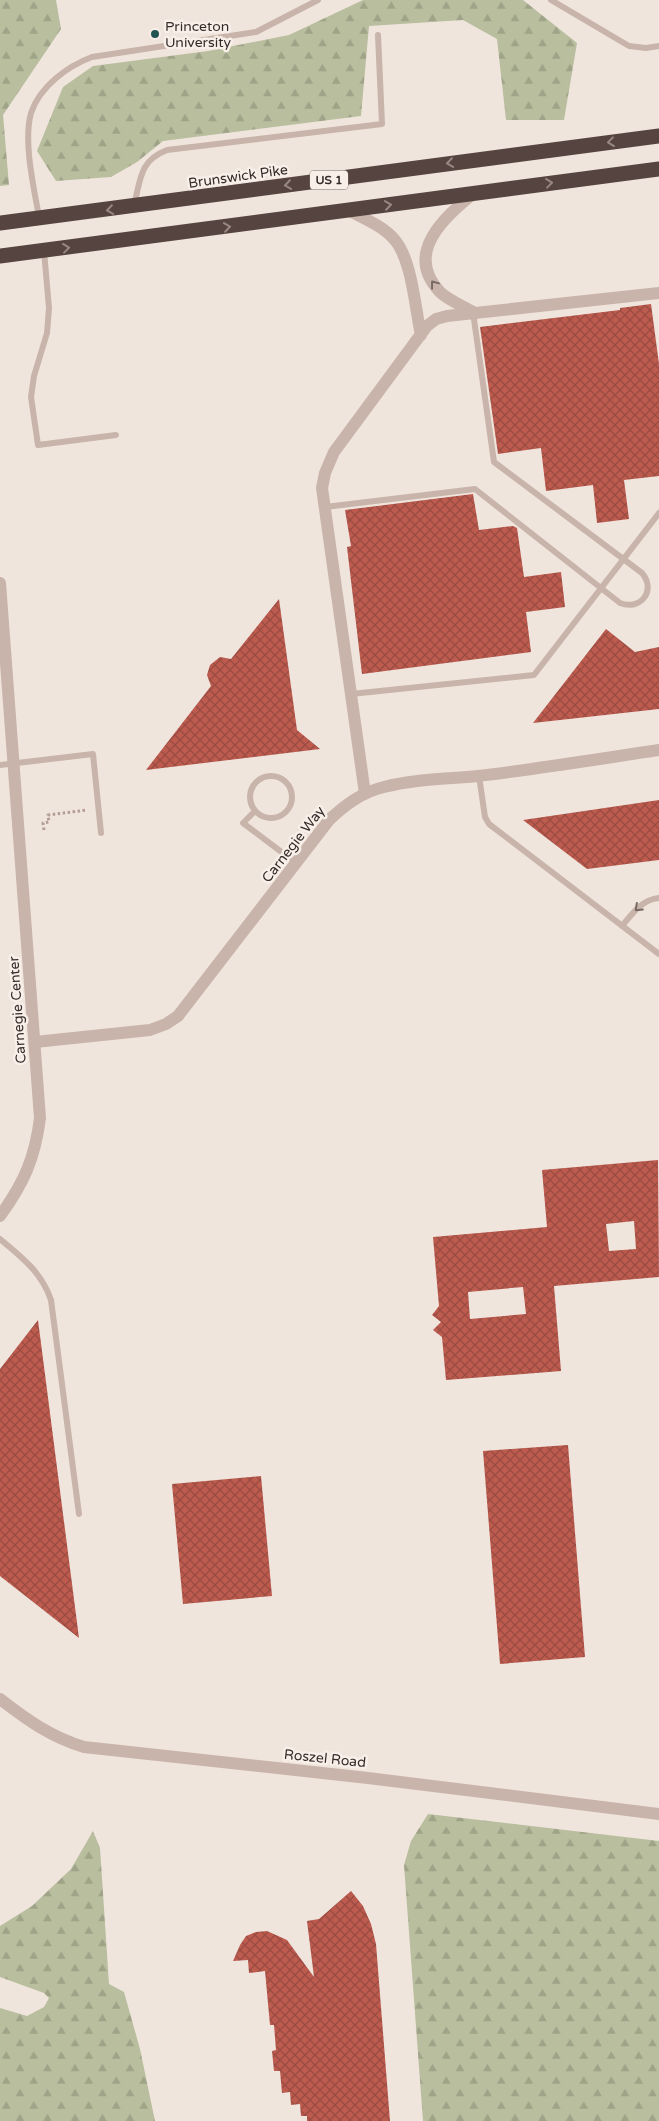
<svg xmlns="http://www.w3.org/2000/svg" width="659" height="2121" font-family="'Varela Round',sans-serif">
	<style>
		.forest { fill: url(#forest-firs) }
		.building { fill: url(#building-cross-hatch); fill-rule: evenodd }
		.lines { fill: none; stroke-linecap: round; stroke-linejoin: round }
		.path { stroke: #b39d94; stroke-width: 3; stroke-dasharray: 2.5 2.5; stroke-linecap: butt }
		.lane { stroke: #c8b4aa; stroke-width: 6 }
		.street { stroke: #c8b4aa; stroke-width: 12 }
		.highway { stroke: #564441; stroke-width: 15 }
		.oneway { stroke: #978884 }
		.oneway2 { stroke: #776963 }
		.poi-dot { fill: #225451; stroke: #f8efe9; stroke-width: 2 }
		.labels { text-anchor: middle; stroke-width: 5; stroke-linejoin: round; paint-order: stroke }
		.shield { fill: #f8efe9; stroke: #706663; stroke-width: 1 }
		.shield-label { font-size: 12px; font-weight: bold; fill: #352b29 }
		.poi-label { font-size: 14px; fill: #352b29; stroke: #f8efe9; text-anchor: start }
		.street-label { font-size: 14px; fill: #352b29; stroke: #f8efe9 }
	</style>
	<defs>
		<pattern id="forest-firs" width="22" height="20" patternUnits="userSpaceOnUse" patternTransform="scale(1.25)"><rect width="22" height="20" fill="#b8be9e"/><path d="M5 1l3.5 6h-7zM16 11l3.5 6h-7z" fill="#9fa388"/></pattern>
		<pattern id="building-cross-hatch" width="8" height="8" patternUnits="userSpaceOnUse" patternTransform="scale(1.25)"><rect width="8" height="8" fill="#bd5b4f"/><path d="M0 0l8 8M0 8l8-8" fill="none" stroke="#9a4b42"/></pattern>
	</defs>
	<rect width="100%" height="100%" fill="#f0e5dd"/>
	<path class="forest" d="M0,0h56l5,29 -58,86 6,70 -9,1z
		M363,0h160l54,43 -13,77h-58l-9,-81 -34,-19 -94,6 -8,90 -198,25 -26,21 -26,15 -55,4 -19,-30 26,-64 30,-21 115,-15 81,-16z
		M428,1814l231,27v280h-236l-19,-256 7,-24z
		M93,1831l7,17 9,136 15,8 16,57 15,72h-155v-113l27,8 17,-9 5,-9 -5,-5 -44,-16v-51l32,-20 39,-37z"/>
	<path class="building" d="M651,304l8,60v112l-35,4 5,39 -32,4 -4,-38 -47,6 -5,-43 -43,6 -18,-127 140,-17v-2z
		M473,494l6,36 34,-4 4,2 7,49 37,-5 4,35 -39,5 5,40 -169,22 -15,-127 4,-1 -6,-36z
		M279,599l18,131 23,19 -174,21 65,-84 -4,-11 3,-10 10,-8 11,2z
		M606,629l29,23 24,-5v62l-126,14z
		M659,800v60l-72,9 -64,-49z
		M658,1160l1,117 -105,9 7,85 -115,9 -4,-43 -9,-7 8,-8 -9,-7 7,-9 -6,-69 114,-10 -5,-57zM634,1221l2,28 -27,2 -3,-27zM523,1287l3,27 -56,5 -2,-27z
		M38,1320l41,318 -79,-62v-207z
		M568,1445l17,212 -85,7 -17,-213z
		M261,1476l11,120 -89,8 -11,-120z
		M351,1891l12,15 8,18 5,20 14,177h-83v-5h-6l-1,-12 -9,1 -1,-13 -8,1 -2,-22h-6l-2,-20 4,-1 -2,-25h-4l-5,-54 -16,2 -1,-13 -15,1 7,-16 6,-9 10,-4 11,-1 20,9 27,37 -7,-56 12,-2z"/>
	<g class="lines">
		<path class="path" d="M44,830l-1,-7 6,-1 -1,-7 39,-5"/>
		<path class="lane" d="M551,0l78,46 17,2 13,-2
			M134,205c7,-26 5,-44 33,-55l215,-26 -4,-89
			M39,217c-5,-29 -16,-75 -8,-104 9,-27 37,-47 61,-56l164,-25 62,-32
			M44,251l5,57 -2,25 -13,43 -3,21 7,48 78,-10
			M325,507l150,-18 145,114c20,8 37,-12 22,-30l-148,-111 -21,-150
			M351,694l183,-19 125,-162
			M0,765l93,-11 8,79
			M479,776l6,41 4,7 170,130
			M250 797a21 21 0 1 1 42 0a21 21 0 1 1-42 0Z
			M255,811l-12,12 53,40
			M622,926c11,-13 19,-26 37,-28
			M0,1239c22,18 42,34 51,61l28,214"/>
		<path class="street" d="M348,210c15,8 35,16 46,29 18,20 21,69 27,96
			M473,312c-10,-6 -25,-12 -33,-20 -37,-39 5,-75 34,-99
			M0,583l40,535c-5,40 -16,65 -40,98
			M365,794l-43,-306 3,-15 9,-21 93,-126 9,-7 11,-3 212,-23
			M35,1042l115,-12 16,-6 12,-8 151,-196c16,-15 33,-28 55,-33 30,-8 63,-8 94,-11 60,-7 121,-17 181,-26
			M0,1699c27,21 51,38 84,48l284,31 291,36"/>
		<path class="highway" d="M0,223l659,-87
			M0,256l659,-87"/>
	</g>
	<defs><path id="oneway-chevron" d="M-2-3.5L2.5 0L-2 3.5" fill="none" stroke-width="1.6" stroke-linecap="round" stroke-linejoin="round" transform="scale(1.25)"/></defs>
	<g class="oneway">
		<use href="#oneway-chevron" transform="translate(611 142) rotate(173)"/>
		<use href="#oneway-chevron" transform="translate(450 163) rotate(172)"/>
		<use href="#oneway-chevron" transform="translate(549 183) rotate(-7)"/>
		<use href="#oneway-chevron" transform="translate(288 185) rotate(172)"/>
		<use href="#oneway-chevron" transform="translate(388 205) rotate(-8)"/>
		<use href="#oneway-chevron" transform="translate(110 210) rotate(172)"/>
		<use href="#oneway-chevron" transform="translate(227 227) rotate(-8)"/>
		<use href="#oneway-chevron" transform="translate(66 248) rotate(-7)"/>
	</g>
	<g class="oneway2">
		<use href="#oneway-chevron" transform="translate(434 284) rotate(-127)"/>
		<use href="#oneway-chevron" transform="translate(638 908) rotate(137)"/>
	</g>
	<circle class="poi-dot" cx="155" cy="34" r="5"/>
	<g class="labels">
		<rect class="shield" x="310" y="170.5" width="38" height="19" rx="4"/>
		<g class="shield-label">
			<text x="329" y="184">US 1</text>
		</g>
		<g class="poi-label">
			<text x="165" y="31">Princeton<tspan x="165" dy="16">University</tspan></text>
		</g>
		<g class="street-label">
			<text transform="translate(238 176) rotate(-8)" y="5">Brunswick Pike</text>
			<text transform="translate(293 844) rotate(-52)" y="5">Carnegie Way</text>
			<text transform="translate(17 1010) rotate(-94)" y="5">Carnegie Center</text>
			<text transform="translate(325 1758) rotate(6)" y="5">Roszel Road</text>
		</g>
	</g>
</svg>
